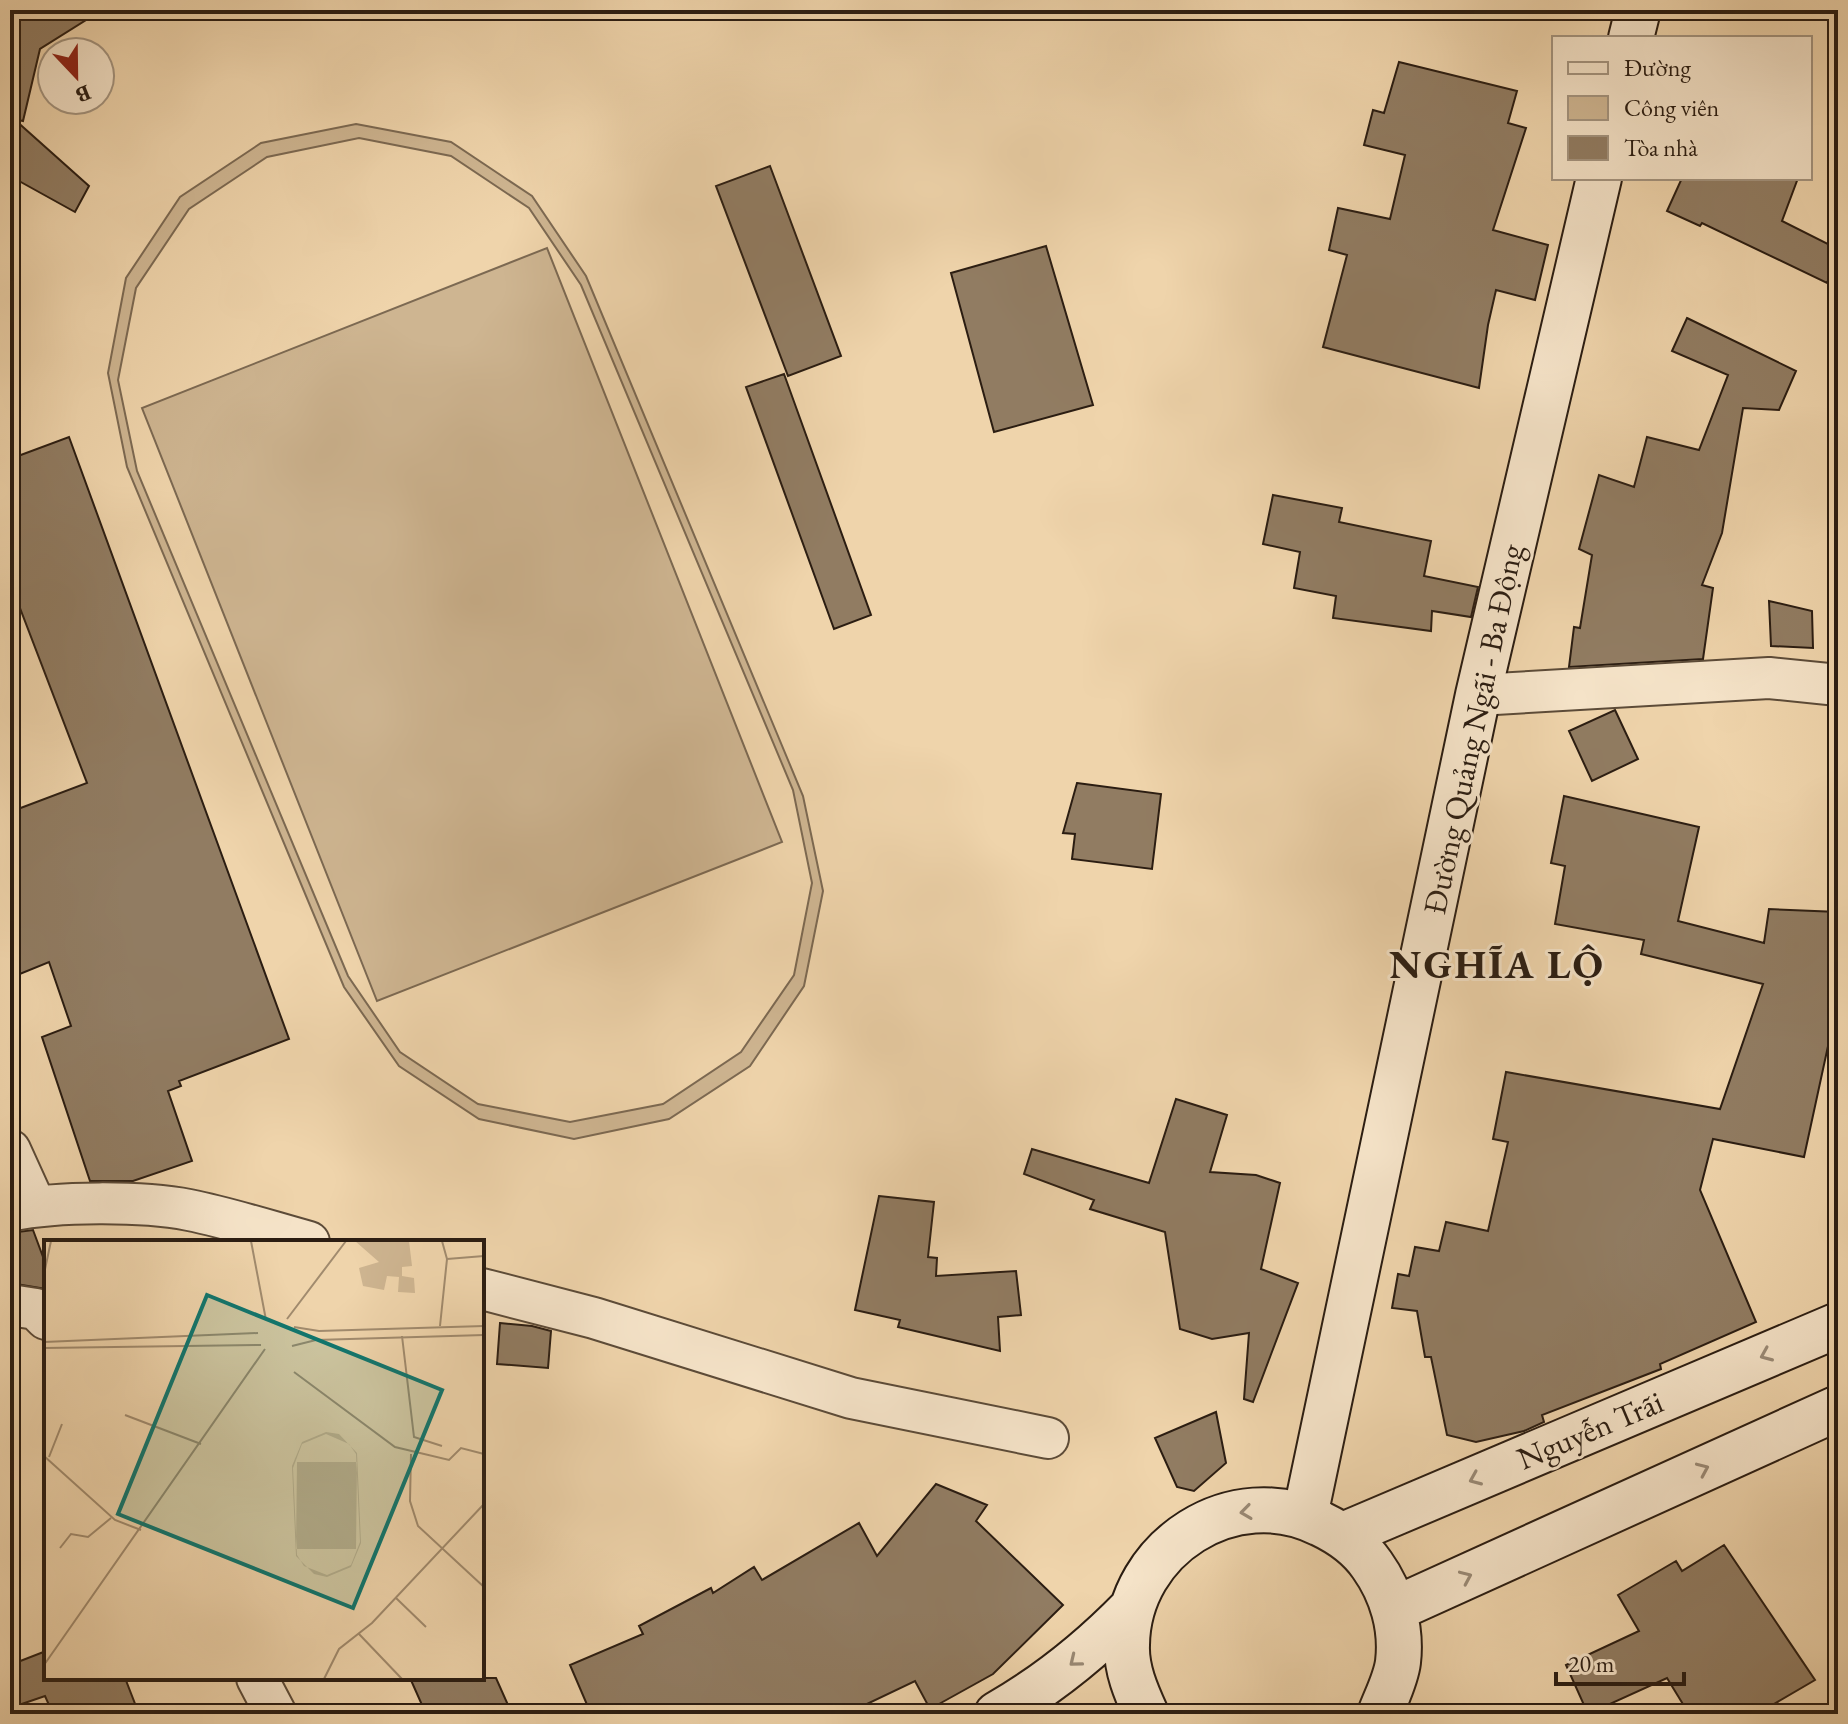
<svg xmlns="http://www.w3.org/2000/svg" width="1848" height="1724" font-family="'EB Garamond',serif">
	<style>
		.green { fill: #ceb591; stroke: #7c6952; stroke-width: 2; fill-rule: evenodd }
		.building { fill: #917c62; stroke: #2b1d12; stroke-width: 2 }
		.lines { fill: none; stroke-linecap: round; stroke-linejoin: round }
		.minor-casing { stroke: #5c4b38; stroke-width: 44 }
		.secondary-casing { stroke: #2b1d12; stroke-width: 48 }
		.minor { stroke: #f5e3c8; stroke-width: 40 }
		.secondary { stroke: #f5e3c8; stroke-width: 44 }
		.oneway { stroke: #9a8a76 }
		.labels { text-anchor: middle; stroke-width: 6; stroke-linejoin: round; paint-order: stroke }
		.street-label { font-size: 32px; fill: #2b1d12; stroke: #f5e3c8 }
		.district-label { font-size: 40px; font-weight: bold; letter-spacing: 2px; fill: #2b1d12; stroke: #f5e3c8 }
		.inset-road { fill: none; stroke: #a18b6e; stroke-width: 2 }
		.view { fill: #0f766e; fill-opacity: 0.15; stroke: #0f766e; stroke-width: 4 }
		.inset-edge { fill: none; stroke: #2b1d12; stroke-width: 4 }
	</style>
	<rect width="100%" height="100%" fill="#efd4ab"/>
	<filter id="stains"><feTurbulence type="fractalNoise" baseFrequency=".0025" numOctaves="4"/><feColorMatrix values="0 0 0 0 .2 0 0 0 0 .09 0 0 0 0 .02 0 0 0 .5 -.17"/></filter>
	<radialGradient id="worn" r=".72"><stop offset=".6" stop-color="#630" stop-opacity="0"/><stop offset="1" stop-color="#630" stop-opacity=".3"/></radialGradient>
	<path class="green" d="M356,124l95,18 81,54 54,80 217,520 20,95 -19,95 -54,80 -81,53 -95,20 -95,-20 -80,-53 -55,-79 -217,-520 -19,-94 18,-95 54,-81 81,-54zM359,138l92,18 78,52 52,77 212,505 19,93 -18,92 -53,77 -78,52 -93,18 -92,-18 -78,-52 -52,-76 -211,-505 -19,-91 18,-92 53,-79 78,-52z
		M547,248l235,594 -405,159 -235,-593z"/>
	<path class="building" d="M10,10h92l-62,39 -17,72 -9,-2 75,67 -14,26 -65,-36z
		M1399,62l118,29 -9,32 18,5 -33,102 55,15 -13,55 -39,-10 -8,35 -9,63 -156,-41 24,-92 -18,-5 9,-42 52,11 15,-64 -41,-10 9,-35 11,3z
		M770,166l71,190 -53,20 -72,-190z
		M1682,178h116l-16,43 56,28v10l-11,24 -125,-60 -2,3 -33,-15z
		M1046,246l47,159 -99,27 -43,-159z
		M1687,318l109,53 -17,39 -36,-2 -21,125 -20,52 11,3 -10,71 -134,8 5,-40 6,1 12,-73 -13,-6 20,-74 35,12 13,-50 52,13 29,-75 -56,-24z
		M784,374l87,241 -37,14 -88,-242z
		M69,437l220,602 -110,42 2,5 -13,5 24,70 -59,20h-43l-48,-144 29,-11 -22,-64 -39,16v-166l77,-29 -77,-201v-123z
		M1273,495l69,13 -3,14 92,19 -7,35 54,11 -7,30 -39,-6 -1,20 -98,-13 3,-22 -42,-8 6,-36 -37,-8z
		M1769,601l43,10 1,37 -42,-2z
		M1615,710l23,49 -46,22 -23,-50z
		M1077,783l84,11 -9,75 -80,-10 3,-25 -12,-1z
		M1564,796l135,31 -21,94 86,22 5,-34 69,3v88l-34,157 -91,-18 -13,51 56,132 -96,42 1,5 -119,46 2,7 -20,9 -48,11 -29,-7 -16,-78h-6l-8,-46 -25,-3 6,-34 11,2 6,-29 24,4 7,-29 42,9 20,-89 -15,-3 13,-67 214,37 43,-125 -122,-30 3,-14 -89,-16 10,-58 -14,-3z
		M1176,1099l51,16 -17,57 46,3 24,8 -19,86 37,14 -45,119 -9,-3 5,-66 -37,6 -32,-10 -15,-97 -75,-23 4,-9 -70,-26 8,-25 117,34z
		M879,1196l55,6 -6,55 9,1 -1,18 80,-5 5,44 -23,2 2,34 -102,-24 2,-7 -45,-10z
		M33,1230l13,35v24l-36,-6v-50z
		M500,1323l32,3 19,5 -3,37 -51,-4z
		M1216,1412l10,51 -32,28 -17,-4 -22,-49z
		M936,1484l51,21 -11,16 87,84 -70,69 -63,35 -15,-28 -69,33h-255l-21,-49 73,-31 -4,-8 72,-38 2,5 41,-26 8,13 97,-57 18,33z
		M1724,1545l91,135 -58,34h-68l-22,-36 -79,36 -22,-49 73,-34 -21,-36 58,-34 6,10z
		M46,1651v27h79l14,36h-86l-8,-18 -35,12v-43z
		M410,1678h86l16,36h-86z"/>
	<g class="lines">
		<defs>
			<path id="minor" d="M1478,695l291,-17 69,7
				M10,1150l25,55
				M10,1211c47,-10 132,-10 179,-1 40,8 80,21 120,32
				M482,1289l112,29 257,80 197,40
				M10,1305l26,4 10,10
				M257,1678l19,36"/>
			<path id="secondary" d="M1631,38l7,-28
				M1305,1516l173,-821 121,-517
				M1343,1535l495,-210
				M1395,1609l443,-201
				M997,1714c51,-29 94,-64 135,-106
				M1146,1714c-10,-22 -20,-45 -19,-69 1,-98 107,-165 194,-121 21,10 38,22 51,41 20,28 30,63 26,97 -2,17 -12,36 -18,52"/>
		</defs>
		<use href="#minor" class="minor-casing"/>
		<use href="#secondary" class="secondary-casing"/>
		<use href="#minor" class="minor"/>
		<use href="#secondary" class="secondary"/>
	</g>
	<defs><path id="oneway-chevron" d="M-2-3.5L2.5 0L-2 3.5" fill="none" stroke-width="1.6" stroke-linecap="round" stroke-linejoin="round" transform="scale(2)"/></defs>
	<g class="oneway">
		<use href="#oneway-chevron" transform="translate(1766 1355) rotate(157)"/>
		<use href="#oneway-chevron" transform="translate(1703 1469) rotate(-24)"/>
		<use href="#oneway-chevron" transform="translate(1475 1479) rotate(157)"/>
		<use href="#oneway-chevron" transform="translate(1246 1512) rotate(172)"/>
		<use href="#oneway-chevron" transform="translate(1466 1577) rotate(-24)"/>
		<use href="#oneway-chevron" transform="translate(1075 1661) rotate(141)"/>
	</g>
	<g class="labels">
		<g class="street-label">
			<text transform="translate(1473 729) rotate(-78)" y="11">Đường Quảng Ngãi - Ba Động</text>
			<text transform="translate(1590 1430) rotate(-23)" y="11">Nguyễn Trãi</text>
		</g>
		<g class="district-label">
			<text x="1497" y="978">NGHĨA LỘ</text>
		</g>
	</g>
	<g transform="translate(44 1240)">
		<rect width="440" height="440" fill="#efd4ab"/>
		<path d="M311,1h54l3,25 -10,1v9l12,2 1,15 -17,-1 1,-15 -12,-1 -3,14 -21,-4 -4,-18 20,-6zM282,192l13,2 18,19 4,90 -10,24 -24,10 -13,-3 -18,-18 -4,-90 10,-24zM282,194l23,10 7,10 4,88 -9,23 -24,10 -23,-9 -7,-11 -4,-87 9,-24zM253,222h60l-1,87h-60z" fill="#ceb591" fill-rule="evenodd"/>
		<path class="inset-road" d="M207,1l15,79M403,19l37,-3M0,34l7,-33M243,79l59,-78M396,86l7,-67 -5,-18M250,87l25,4 165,-5M358,96l12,101 28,9M0,102l214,-9M248,106l24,-6 168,-5M0,108l217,-3M250,132l101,75 54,13 12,-12 23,6M81,175l76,29M367,214l-1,47 8,25 66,61M0,216l71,64 26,10M5,217l13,-33M16,308l11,-14 17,3 23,-19M352,358l30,29M315,394l43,45M0,425l221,-316M280,439l15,-30 33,-26 112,-119"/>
		<path class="view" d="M163,55l235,95 -89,218 -235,-94z"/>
		<rect width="440" height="440" class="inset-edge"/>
	</g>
	<rect width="1848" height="1724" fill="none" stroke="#efd4ab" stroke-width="40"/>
	<rect x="12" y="12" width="1824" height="1700" fill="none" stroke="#2b1d12" stroke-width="4"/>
	<rect x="20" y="20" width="1808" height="1684" fill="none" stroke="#2b1d12" stroke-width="2"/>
	<rect x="1552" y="36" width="260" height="144" fill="#f5e3c8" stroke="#a4947f" stroke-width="2"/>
	<rect x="1568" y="62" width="40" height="12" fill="#f5e3c8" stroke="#a4947f" stroke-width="2"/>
	<text x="1624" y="76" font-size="24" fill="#2b1d12">Đường</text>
	<rect x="1568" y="96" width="40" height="24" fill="#ceb591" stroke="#a4947f" stroke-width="2"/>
	<text x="1624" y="116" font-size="24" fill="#2b1d12">Công viên</text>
	<rect x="1568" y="136" width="40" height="24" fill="#917c62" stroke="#a4947f" stroke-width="2"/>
	<text x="1624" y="156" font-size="24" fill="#2b1d12">Tòa nhà</text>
	<g transform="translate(76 76) rotate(158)"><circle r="38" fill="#f5e3c8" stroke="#a4947f" stroke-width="2"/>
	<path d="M0-6L14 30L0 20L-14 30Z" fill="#8f2418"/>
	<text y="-12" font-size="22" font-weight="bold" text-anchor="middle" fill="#2b1d12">B</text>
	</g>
	<path d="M1556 1672v12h128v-12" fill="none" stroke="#2b1d12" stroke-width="4"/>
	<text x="1568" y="1672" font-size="24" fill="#2b1d12" stroke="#f5e3c8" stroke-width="6" paint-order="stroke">20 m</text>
	<rect width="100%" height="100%" filter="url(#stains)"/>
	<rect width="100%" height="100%" fill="url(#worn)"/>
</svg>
